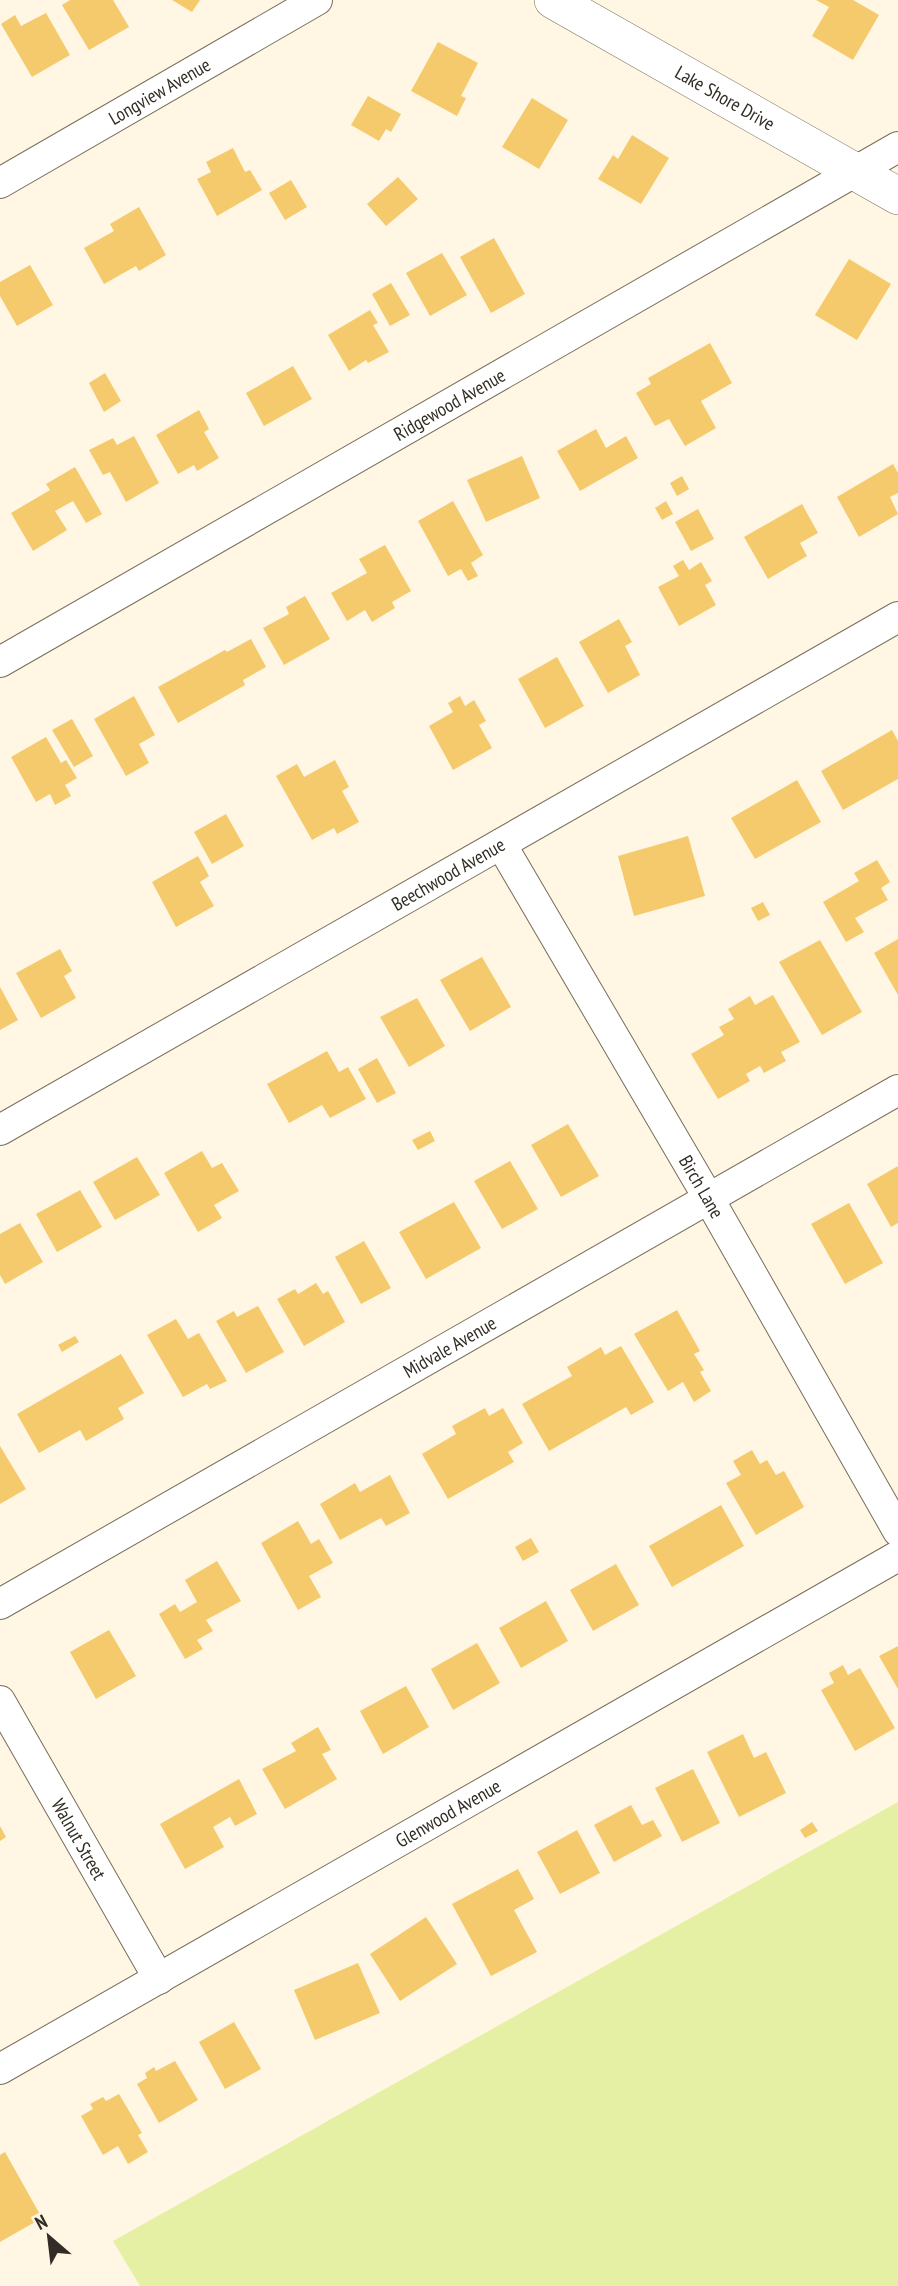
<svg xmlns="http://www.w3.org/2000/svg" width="898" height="2286" font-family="'PT Sans Narrow',sans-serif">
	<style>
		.green { fill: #e6f0a4 }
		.building { fill: #f5ca6c }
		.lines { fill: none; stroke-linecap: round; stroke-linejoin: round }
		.minor-casing { stroke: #776d59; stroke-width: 32 }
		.tertiary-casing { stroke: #776d59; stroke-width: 38 }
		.minor { stroke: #fff; stroke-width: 30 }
		.tertiary { stroke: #fff; stroke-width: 37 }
		.labels { text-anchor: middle; stroke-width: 6; stroke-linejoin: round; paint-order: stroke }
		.street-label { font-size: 19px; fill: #312d24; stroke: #fff6e3 }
	</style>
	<rect width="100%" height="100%" fill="#fff6e3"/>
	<path class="green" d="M898,1802v484h-758l-27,-45z"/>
	<path class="building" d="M70,0h43l16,27 -40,23 -27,-45z
		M172,0h28l-8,12z
		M816,0h37l26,15 -26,45 -41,-24 17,-29z
		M46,13l24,42 -38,22 -31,-53 14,-9 6,11z
		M438,42l40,21 -17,33 5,2 -9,18 -46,-25z
		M368,96l33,18 -10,18 -5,-3 -7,12 -28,-16z
		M532,98l36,22 -29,49 -37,-22z
		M632,135l37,23 -28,46 -43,-25 15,-24 5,4z
		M233,148l12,24 5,-2 12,20 -45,26 -20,-37 14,-7 -5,-10z
		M398,177l20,22 -32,27 -19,-22z
		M291,180l16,27 -22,13 -16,-27z
		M139,207l27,48 -27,16 -3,-5 -32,18 -20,-36 30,-17 -4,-7z
		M494,238l31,56 -34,19 -31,-56z
		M442,253l25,42 -37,21 -24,-43z
		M849,259l42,25 -34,56 -42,-25z
		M30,265l23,40 -36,21 -17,-30v-14z
		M391,283l19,32 -20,11 -18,-32z
		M370,310l8,13 -5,2 16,27 -21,11 -2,-3 -17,11 -21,-36z
		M710,343l22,40 -31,18 15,27 -31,18 -16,-27 -14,7 -19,-33 15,-9 -3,-6z
		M293,366l19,33 -48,27 -18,-33z
		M105,373l16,28 -17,11 -15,-29z
		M199,410l10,19 -5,3 15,26 -22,13 -3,-6 -16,9 -22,-39z
		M596,429l10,19 20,-12 12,22 -58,33 -23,-40z
		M134,436l25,47 -33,19 -16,-30 -7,3 -14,-25 24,-12 4,7z
		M522,456l18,42 -54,24 -19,-42z
		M893,464l5,9v20l-8,4 8,17 -39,23 -22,-40z
		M75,467l27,47 -16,9 -13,-22 -18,10 12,19 -34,21 -22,-38 39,-23 -4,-6z
		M682,476l7,13 -12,7 -7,-13z
		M453,501l30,54 -12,8 7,13 -10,5 -7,-12 -13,7 -30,-55z
		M666,501l7,13 -11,6 -7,-12z
		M802,504l16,29 -18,10 7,13 -39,23 -24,-42z
		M698,509l16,30 -23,12 -16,-29z
		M385,545l26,46 -19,11 3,6 -23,14 -7,-12 -18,11 -16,-28 36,-20 -8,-14z
		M683,560l6,10 12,-8 11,19 -7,4 11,20 -37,21 -21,-39 21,-11 -6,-10z
		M305,596l25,43 -46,26 -21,-37 26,-14 -3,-7z
		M619,619l13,23 -7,4 15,29 -32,18 -29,-51z
		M251,639l15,28 -23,13 2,5 -67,38 -20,-36 67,-37 2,2z
		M557,657l27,49 -39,22 -27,-49z
		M134,696l21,39 -16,9 10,19 -23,13 -32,-57z
		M460,696l5,10 9,-6 12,21 -7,4 13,23 -39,22 -24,-44 24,-14 -5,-9z
		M72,719l21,37 -19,11 -22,-37z
		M892,730l6,11v38l-55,31 -22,-39z
		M46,737l15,26 5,-3 11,18 -12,7 6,11 -16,9 -5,-11 -14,8 -25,-45z
		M335,760l14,27 -7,4 17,31 -22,12 -3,-6 -22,12 -36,-64 21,-12 7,13z
		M797,780l24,42 -66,37 -24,-41z
		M226,814l18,32 -32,18 -18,-32z
		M688,836l17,60 -71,20 -16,-60z
		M198,856l11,20 -9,6 14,24 -38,21 -24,-45z
		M877,860l13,22 -9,6 7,12 -33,18 9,14 -18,10 -23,-40 36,-21 -5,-8z
		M763,902l7,13 -12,6 -7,-13z
		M898,939v56l-24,-42z
		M820,940l42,72 -40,23 -43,-73z
		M60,949l12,22 -8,5 12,22 -35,20 -25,-45z
		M482,957l29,50 -41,24 -30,-51z
		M0,987l18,33 -18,10z
		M773,995l27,47 -19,10 5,9 -22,12 -4,-7 -14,8 4,7 -32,18 -27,-45 33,-19 -5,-8 15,-8 -6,-10 22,-13 5,9z
		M417,998l28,48 -36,21 -29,-50z
		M327,1051l12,21 9,-5 18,32 -36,19 -8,-13 -33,18 -22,-39z
		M377,1058l19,35 -19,10 -19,-34z
		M568,1124l31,52 -38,21 -30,-52z
		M430,1131l5,10 -17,9 -6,-10z
		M202,1151l10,17 10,-5 17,28 -25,14 8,13 -24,14 -34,-59z
		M137,1157l23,38 -45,25 -22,-38z
		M510,1161l28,48 -36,20 -28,-48z
		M898,1166v57l-7,4 -24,-43z
		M80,1190l22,37 -45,25 -21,-38z
		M454,1202l27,46 -55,31 -27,-47z
		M849,1203l34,60 -38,21 -34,-60z
		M20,1223l23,39 -38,22 -5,-9v-41z
		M364,1241l27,47 -30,16 -26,-47z
		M316,1283l7,11 5,-3 17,31 -41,24 -27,-47 18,-10 3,5z
		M258,1306l26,46 -38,21 -30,-52 18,-10 3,6z
		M677,1310l23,41 -6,3 10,16 -4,2 11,19 -17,11 -11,-20 -15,9 -34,-57z
		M176,1319l12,20 11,-6 28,48 -17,8 -3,-5 -24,13 -36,-62z
		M75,1336l4,6 -17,10 -4,-7z
		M621,1346l33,56 -23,13 -5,-8 -77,44 -27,-47 50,-28 -5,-9 34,-20 4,8z
		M121,1354l23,39 -26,15 6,11 -38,22 -6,-11 -41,23 -22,-39z
		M485,1408l4,8 14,-8 20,35 -15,9 6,10 -66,37 -26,-45 34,-20 -4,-8z
		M0,1446l26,43 -26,15z
		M752,1450l8,14 7,-4 9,15 8,-4 20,36 -48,28 -30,-52 15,-8 -8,-14z
		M390,1475l20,38 -24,13 -5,-8 -41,22 -20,-36 35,-21 5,9z
		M721,1505l23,41 -72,41 -23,-41z
		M298,1521l13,23 8,-5 14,24 -24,13 12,21 -23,13 -37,-67z
		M531,1538l8,14 -16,9 -8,-14z
		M217,1561l24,40 -35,19 7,11 -16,9 6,9 -18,10 -26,-45 16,-10 5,8 17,-10 -12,-22z
		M616,1564l23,41 -46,26 -23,-41z
		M546,1601l22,40 -47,27 -22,-40z
		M109,1630l27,46 -40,23 -26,-47z
		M477,1643l23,40 -47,27 -22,-41z
		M898,1646v43l-19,-33z
		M843,1665l5,10 12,-7 35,60 -40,23 -34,-61 13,-7 -5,-10z
		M406,1686l23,41 -46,27 -23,-43z
		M318,1727l13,23 -9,4 15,25 -52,30 -23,-40 34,-18 -5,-8z
		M743,1734l11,24 12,-6 20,41 -47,24 -32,-65z
		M693,1769l27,54 -38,19 -27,-54z
		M239,1779l18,35 -22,12 -5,-9 -17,10 11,20 -39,22 -25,-45z
		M631,1805l11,20 11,-5 9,16 -48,26 -20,-37z
		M812,1822l6,9 -13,7 -5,-8z
		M0,1826l6,11 -6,4z
		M577,1830l23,43 -40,21 -23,-42z
		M518,1869l16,30 -20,11 23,42 -46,24 -39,-72z
		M426,1917l31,47 -57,37 -30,-47z
		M358,1963l22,50 -65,27 -21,-50z
		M234,2022l27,47 -36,20 -26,-47z
		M175,2061l23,39 -39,23 -22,-39 10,-6 -2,-5 9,-6 2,4z
		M119,2094l23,39 -4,2 10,17 -20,12 -10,-18 -15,9 -22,-39 12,-7 -3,-5 13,-7 3,4z
		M5,2152l37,66 -42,24v-87z"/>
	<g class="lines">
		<defs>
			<g id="minor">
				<path id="s1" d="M0,183l317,-183"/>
				<path id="s2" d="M0,662l898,-515"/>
				<path id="s3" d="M501,844l208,355 189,332"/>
				<path id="s4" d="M0,1130l898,-513"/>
				<path id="s5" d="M0,1604l898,-514"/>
				<path id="s6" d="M0,1701l159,278"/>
				<path id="s7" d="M0,2069l898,-513"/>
			</g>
			<g id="tertiary">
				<path id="s8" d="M553,0l345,196"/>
			</g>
		</defs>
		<use href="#minor" class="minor-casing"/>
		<use href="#tertiary" class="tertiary-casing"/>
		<use href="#minor" class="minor"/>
		<use href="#tertiary" class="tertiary"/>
	</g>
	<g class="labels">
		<g class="street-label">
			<text dy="7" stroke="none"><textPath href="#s1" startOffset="184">Longview Avenue</textPath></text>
			<text dy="7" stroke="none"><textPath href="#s8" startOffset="198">Lake Shore Drive</textPath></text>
			<text dy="7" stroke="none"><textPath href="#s2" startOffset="518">Ridgewood Avenue</textPath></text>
			<text dy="7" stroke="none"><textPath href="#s4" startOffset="516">Beechwood Avenue</textPath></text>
			<text dy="7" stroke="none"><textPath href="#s3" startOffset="397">Birch Lane</textPath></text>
			<text dy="7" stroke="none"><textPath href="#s5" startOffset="518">Midvale Avenue</textPath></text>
			<text dy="7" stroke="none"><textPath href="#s7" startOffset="516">Glenwood Avenue</textPath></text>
			<text dy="7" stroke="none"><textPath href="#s6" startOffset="159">Walnut Street</textPath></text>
		</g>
	</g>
	<g transform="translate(49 2237) rotate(332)" stroke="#fff6e3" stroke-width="5" paint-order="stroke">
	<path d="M0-5L12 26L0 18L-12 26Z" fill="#312d24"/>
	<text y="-10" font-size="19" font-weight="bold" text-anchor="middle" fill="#312d24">N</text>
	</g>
</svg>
